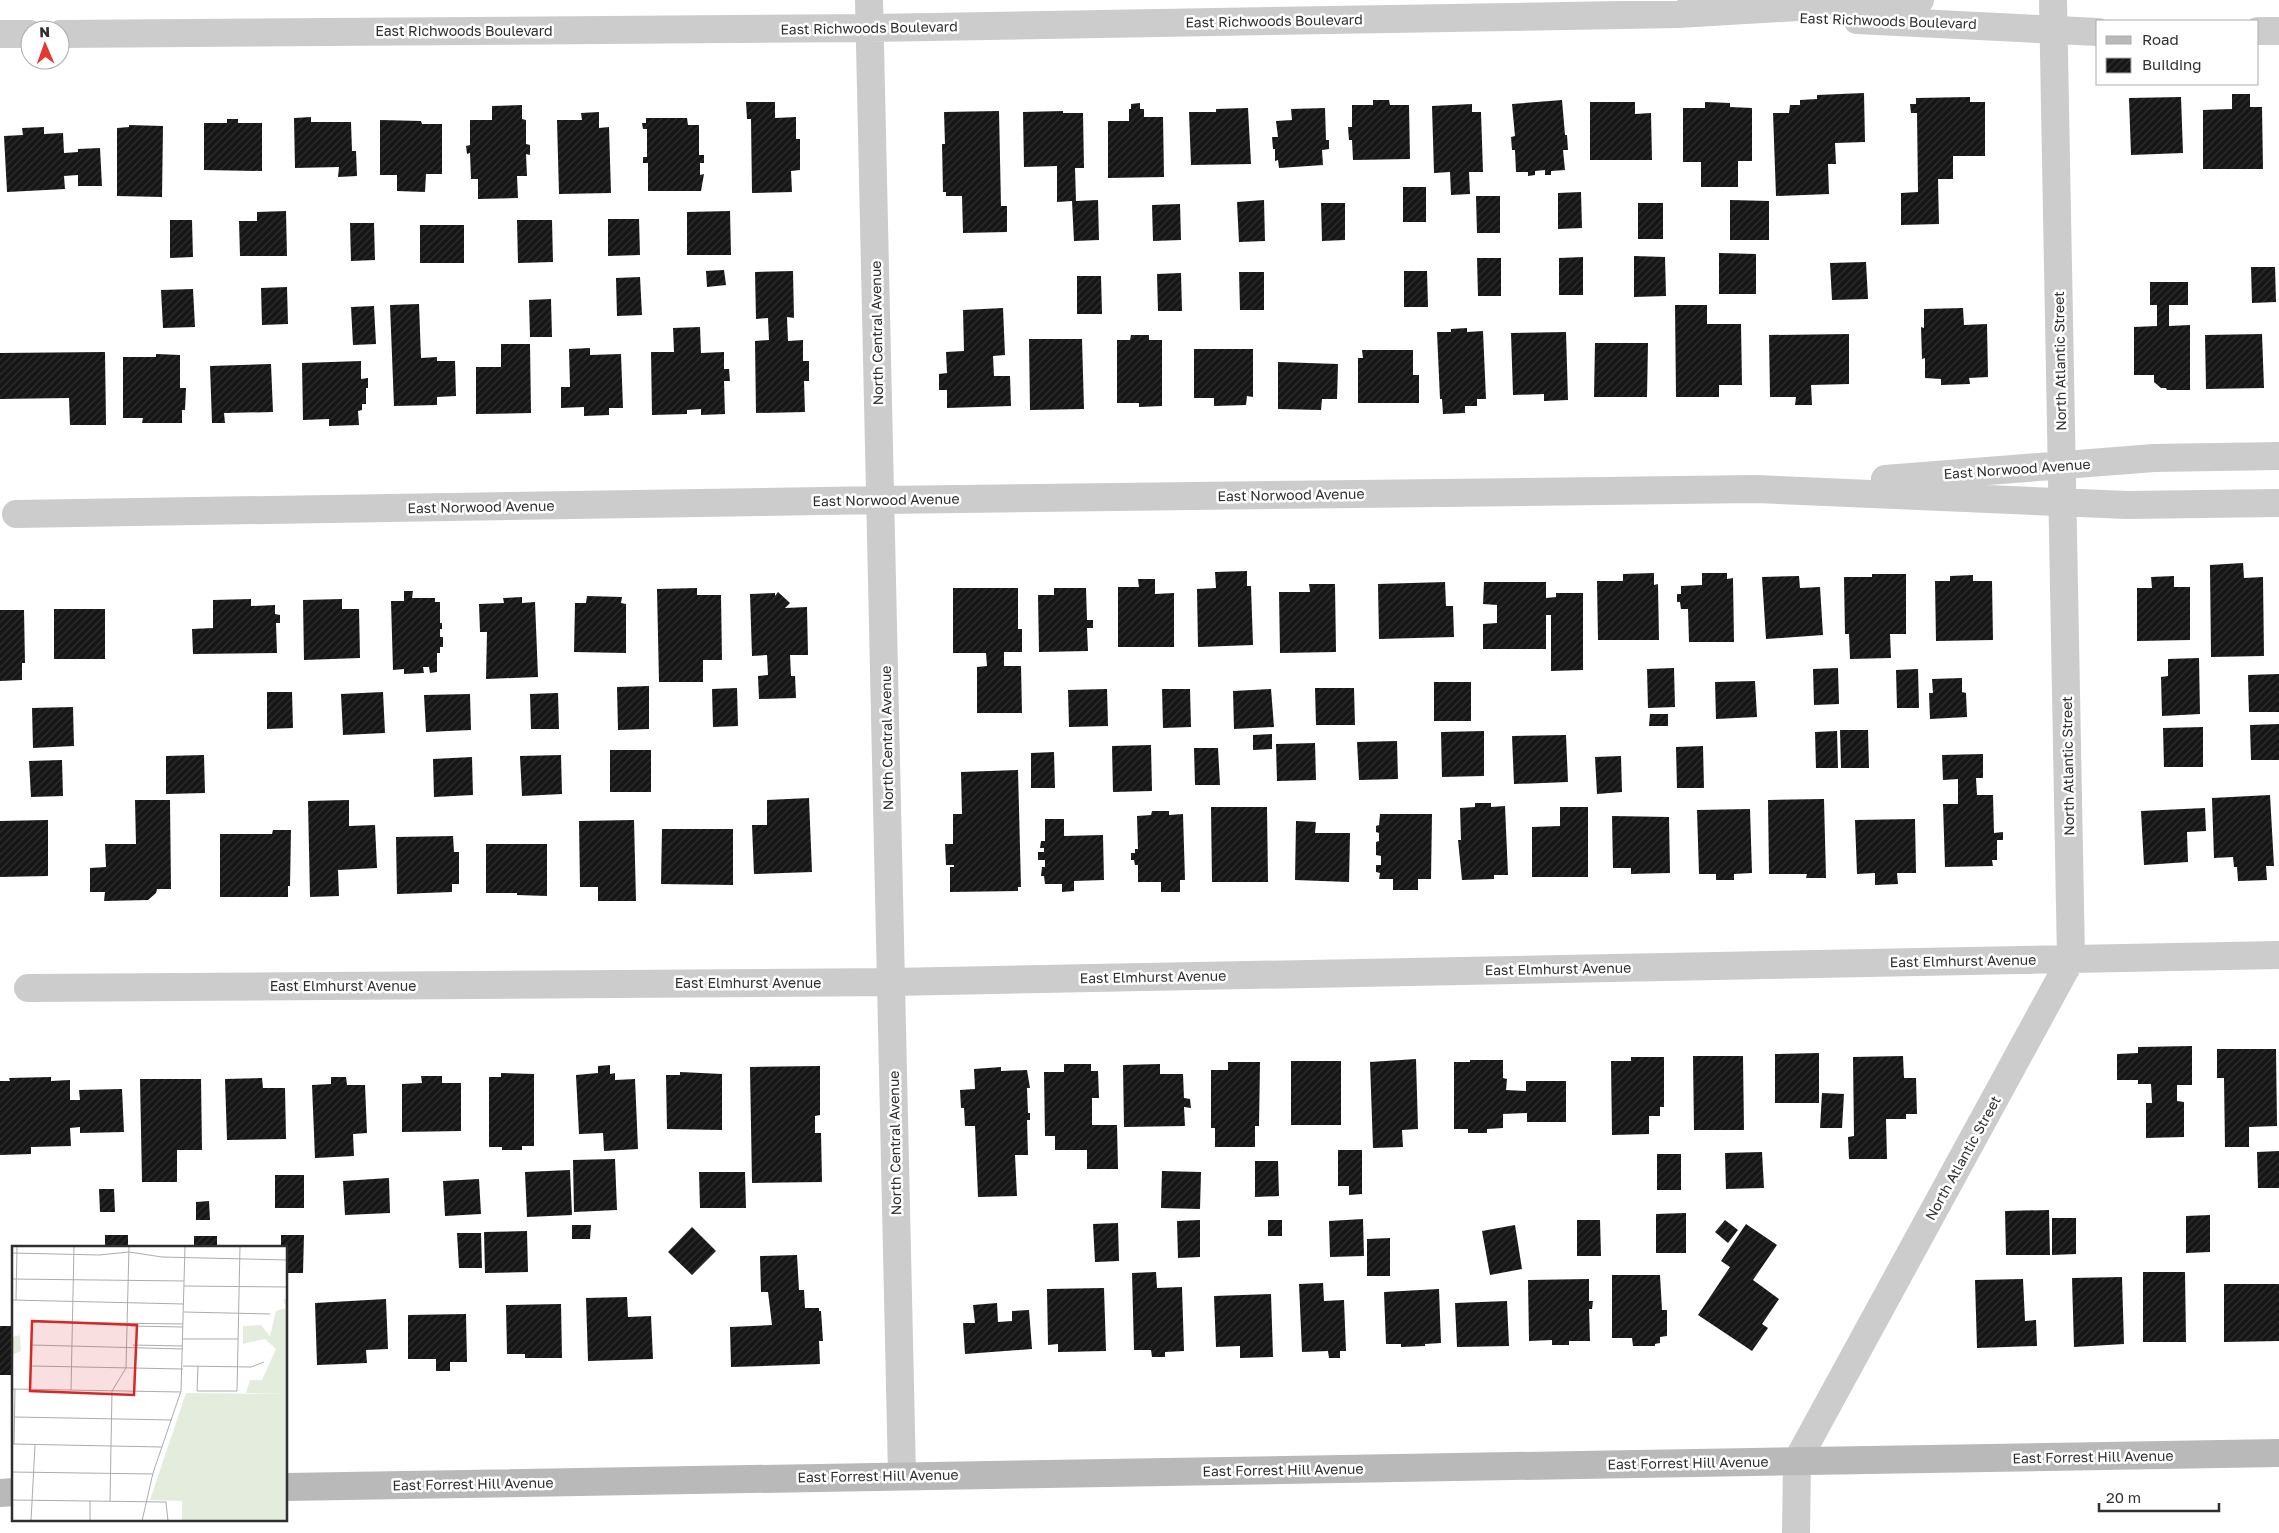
<svg xmlns="http://www.w3.org/2000/svg" width="2279" height="1533" font-family="'Golos Text',sans-serif">
	<style>
		.building { fill: url(#building-hatch) }
		.lines { fill: none; stroke-linecap: round; stroke-linejoin: round }
		.street { stroke: #ccc; stroke-width: 28 }
		.secondary { stroke: #b9b9b9; stroke-width: 28 }
		.labels { text-anchor: middle; stroke-width: 5; stroke-linejoin: round; paint-order: stroke }
		.street-label { font-size: 14px; fill: #2f2f2f; stroke: #fff }
		.inset-road { fill: none; stroke: #acacac; stroke-width: 1 }
		.view { fill: #d62828; fill-opacity: 0.15; stroke: #d62828; stroke-width: 2.5 }
		.inset-edge { fill: none; stroke: #2f2f2f; stroke-width: 2.5 }
	</style>
	<defs>
		<pattern id="building-hatch" width="6" height="6" patternUnits="userSpaceOnUse" patternTransform="scale(1.25)"><rect width="6" height="6" fill="#161616"/><path d="M-1 1l2-2M0 6l6-6M5 7l2-2" fill="none" stroke="#303030"/></pattern>
	</defs>
	<rect width="100%" height="100%" fill="#fff"/>
	<path class="building" d="M1864,93l1,49 -30,1 1,21h-8l1,30 -53,2 -3,-83h16l1,-8h10v-5l17,-1v-4z
		M2232,94h18v13h12l1,62h-60v-59l29,-1z
		M1970,97v5h15v54h-32v23h-15l1,45 -38,1v-32l17,-1 -1,-79h-6l-1,-9h6v-6z
		M2181,97l2,56 -52,2 -2,-57z
		M1373,100h16l1,5h19l1,54 -57,1 -1,-20h-3l-1,-13h4v-22h21z
		M1562,100l3,35h2l1,15h-5l2,20 -14,1v4h-6v-5l-10,1v4l-7,1v-4h-12l-1,-22h-3l-1,-13 4,-1 -3,-32z
		M746,102h29v16l21,-1v22h4v31l-9,1 1,21 -40,1 -1,-74h-4z
		M1590,102h45v12l16,-1 1,47h-62z
		M1705,102l25,1v4l22,1v53h-14v26h-37v-25h-18v-54h22z
		M1140,103v6h4v8h19l1,60 -56,1v-57h21v-12h2v-5z
		M1472,104v8h9l2,60h-14l1,22 -19,1 -1,-23 -16,1 -2,-67z
		M522,105v14l4,1v24l4,1v10l-4,-1 1,22h-10l1,22 -40,1v-20h-7l-1,-26 -3,1 -1,-8 4,-1v-25h22v-14z
		M1248,108l3,56 -60,1 -2,-53h27v-3z
		M1325,108l1,32h3v9l-7,1 1,15 -44,3 -1,-8 -3,1v-12h-2l-1,-12h6l-2,-16 16,-1 -1,-11z
		M999,111l2,95h6v26l-44,1 -1,-37h-16v-4h-3l-1,-48h3l-1,-32z
		M1063,111v2h20l1,55h-9l1,33 22,-1 1,40 -25,1 -2,-40 -15,1v-36l-33,1 -1,-55z
		M599,112v16l10,-1 2,66 -52,1 -2,-74h25l-1,-7z
		M311,117v5h40l1,29h4l1,25 -19,1 1,-10 -44,1 -1,-50z
		M646,118h41l1,7h11v30h5v8h-4v12l4,-1 -3,17h-53v-28h-5v-6h4v-28h-4l-1,-6h4z
		M227,119h11v4h24v48l-58,-1v-47h23z
		M380,120l41,1 1,3h20v50h-16l-1,18 -28,-1v-16h-17z
		M129,125l34,1 -1,71 -45,-1v-68l12,-1z
		M44,127v7l19,-1 1,20 14,-1v-3l22,-1 2,38h-24v-11l-14,1 1,13 -58,3 -3,-56 19,-1 -1,-7z
		M1403,187h23v35h-23z
		M1581,192l1,36 -24,1v-36z
		M1476,196h24v37h-23z
		M1264,200l1,41 -26,1 -2,-40z
		M1730,200l39,1v39h-39z
		M1321,203h24v37l-23,1z
		M1638,203h25v36h-25z
		M1180,204l1,36 -28,1 -1,-36z
		M286,211l1,45h-47l-1,-35h18v-9z
		M730,211l1,44h-44v-43z
		M608,219h31l1,36 -32,1z
		M170,220h22l1,37 -23,1z
		M517,220h35l1,42 -35,1z
		M350,223h24l1,37 -24,1z
		M420,225h44v38h-44z
		M1719,253l37,1v40h-37z
		M1634,256l31,1 1,39 -32,1z
		M1583,257v38h-24v-37z
		M1477,258h24v38h-23z
		M1866,262l2,37 -36,1 -2,-37z
		M2251,267h24l1,35 -24,1z
		M724,270l2,15 -19,2 -1,-16z
		M793,271l1,47 -7,-1 1,24 15,-1v21h6v20h-5l1,31 -49,1 -1,-72 14,-1 -1,-22 -12,1 -1,-47z
		M1404,271h23l1,36h-24z
		M1239,272h25v38h-24z
		M1181,273l1,38h-24l-1,-37z
		M1077,276h24l1,38h-25z
		M640,277l2,38 -25,1 -1,-38z
		M2150,282h38v23h-19v21l21,-1v65h-23l-1,-2h-5l-7,-6v-7h-20v-48l23,-1v-21h-7z
		M287,287l1,37 -26,1 -1,-37z
		M193,289l2,38 -32,1 -2,-38z
		M551,299l1,38h-22l-1,-37z
		M419,304l2,54 16,-1v4h18l1,35 -19,1v8l-43,1 -4,-101z
		M1675,305h32v19h34l1,61h-23v12h-43z
		M374,306l2,38 -23,1 -2,-38z
		M1003,308l2,47 -12,1 1,20h16l1,30 -64,2v-18h-8v-16l8,-1 -1,-21 18,-1 -1,-41z
		M1963,308l1,17 23,-1 1,53 -19,1 1,6 -29,1v-6l-16,-1v-20l-3,1 -1,-32 3,1v-19z
		M700,327l1,26 23,-1v17h5l1,12h-6l1,33 -24,1v-6l-14,1v4l-35,1 -1,-63h23l-1,-24z
		M1467,328v4l16,-1 3,68h-9v7h-12v7l-22,1 -1,-15h-2l-3,-67h14v-3z
		M1566,332l2,68 -24,1v-7l-31,1 -2,-62z
		M1849,334v50l-38,1 1,20h-17l1,-8h-26l-1,-62z
		M2262,334l2,54 -58,1 -1,-54z
		M1131,335h18v5h13v66l-23,1v-4h-22v-63h13z
		M1029,339h53l2,70 -54,1z
		M1595,343h53l-1,54h-53z
		M501,344h29l1,69 -55,1v-47h25z
		M590,348v7l31,-1 2,54h-14v7l-25,1v-9l-23,1v-21h9l-1,-38z
		M1194,349h59v48l-6,-1 -1,9 -32,1v-8h-20z
		M1362,350h51v25h6v28h-61v-45h5z
		M105,352l1,73h-36l-1,-27 -69,1v-46z
		M156,354l24,1v33h6l-1,22h-3v13h-40l1,-5h-20v-61h33z
		M361,361v18l7,-1v10h-2v16h-4v6l-4,1 1,14 -30,1v-7l-26,1 -1,-57z
		M1278,362l60,2 -1,35h-15l-1,11 -43,-1z
		M271,364l2,48 -49,1 1,10h-13l-2,-57z
		M2243,563l1,15 19,-1 1,79 -53,1 -1,-92z
		M1247,571v15h4l2,59 -55,2 -1,-58 19,-1 -1,-16z
		M1654,573v12l4,-1 1,56h-61l-1,-59h26v-7z
		M1702,573h25v6l6,-1 1,64h-45l-1,-33h-7l-1,-7h-3v-8h4v-8l21,-1z
		M1872,574h34v60h-16l1,24 -41,1 -1,-25h-4l-1,-57h28z
		M1973,575v6h19l1,59 -57,1 -1,-60h15v-5z
		M1799,576l1,12 20,-1 3,48 -57,4 -4,-62z
		M2174,576v11h16v53l-53,1v-53h15l-1,-11z
		M1138,579h17v15l19,-1v54h-56v-60h21z
		M1445,582l1,24h7l1,31 -75,2 -1,-55z
		M1484,582h62v16l10,-1v-4h27v77l-32,1v-56h-5v34h-63v-25l14,-1v-18l-14,-1z
		M1309,584h26l1,68 -56,1 -1,-61h31z
		M697,588v7h24l1,65h-19v22h-44l-2,-93z
		M953,588h65v41h4v23h-18v14h17l1,47h-45v-46l10,-1 -1,-13h-33z
		M1054,588h32l1,32h6v8h-6l1,23 -49,1 -1,-57h16z
		M404,591h9l-1,7h23v4h5v21h2v6h-2v8h3v10h-3v6h-3v19l-7,1 -1,-6h-6l1,6 -20,1v-5l-11,1 -2,-69h13z
		M778,592l12,11 -5,5 22,-1 1,48h-18l1,21h4l1,22 -37,1 -1,-23 10,-1 -1,-20 -15,1 -2,-62 25,-1v3z
		M587,596l35,1 -1,6 5,1v49l-52,-1 1,-49h11z
		M522,597v6l13,-1 3,75 -52,2 1,-47h-7l-1,-28 25,-1 -1,-5z
		M251,599v7l24,-1v9l5,1v8h-4l1,30 -84,1 -1,-25 21,-1v-28z
		M342,599v10h17l1,49 -56,2 -1,-60z
		M54,609h51v50h-51z
		M0,610h24l1,53h-3v17l-22,1z
		M2199,658l1,56 -38,2 -1,-39 7,-1v-17z
		M1674,668l1,39 -27,1 -1,-39z
		M1838,668l1,36 -25,1 -1,-36z
		M1918,669l1,39h-22l-1,-38z
		M2279,674v38h-30l-1,-37z
		M1962,678v14l4,1 1,24 -37,2 -1,-26h4l-1,-14z
		M1755,681l2,36 -41,2 -1,-37z
		M1434,682h37v39h-37z
		M649,686v43l-31,1 -1,-43z
		M737,688l1,38 -25,1 -1,-38z
		M1315,688h39l1,37h-39z
		M1107,689l1,37 -39,1 -1,-37z
		M1162,689h28l1,38 -28,1z
		M1271,689l3,38 -40,2 -1,-38z
		M267,692h25l1,36 -26,1z
		M383,692l2,41 -42,2 -2,-41z
		M558,693l1,36h-28l-1,-35z
		M470,694l1,36 -45,2 -2,-37z
		M73,707l1,39 -41,2 -1,-40z
		M1650,714h18v12h-19z
		M2279,724v36h-28l-1,-35z
		M2203,727v40h-39l-1,-39z
		M1840,730h28l1,38h-28z
		M1484,731v45l-42,1 -1,-45z
		M1837,731l1,37h-22l-1,-36z
		M1272,734v15l-19,1v-15z
		M1566,735l2,47 -54,2 -2,-48z
		M1397,741l1,38 -39,1 -2,-38z
		M1315,743l1,37 -39,1 -1,-37z
		M1151,745l1,46 -39,1 -1,-46z
		M1703,746l1,42h-27l-1,-41z
		M1194,748h24l2,37h-25z
		M610,750h41v42h-41z
		M1054,752l1,36h-24v-35z
		M1983,754v24h-7l1,17h16l1,38 9,-1v8h-6v20h-5l1,6 -48,1 -2,-63h15v-25l-15,1 -1,-25z
		M204,755l1,38 -39,1v-38z
		M561,755l1,39 -40,2 -2,-40z
		M1621,756l1,36 -25,2 -2,-37z
		M472,757l1,38 -39,2 -1,-38z
		M62,760l1,36 -32,1 -2,-36z
		M1018,770l3,117h-3v4l-68,1v-25h4v-2h-8l-1,-21h8v-30h9l-1,-42z
		M2270,795l4,71h-8l1,14 -29,1 -1,-14h-3l-1,-10 -19,1 -2,-60z
		M809,798l3,74 -58,2 -2,-49h15v-25z
		M1824,799l2,79h-20l1,-4h-38l-1,-74z
		M135,800h35l1,89h-14l-1,4 -8,7 -44,1 1,-9h-15v-24l16,-1 -1,-23h31z
		M349,800v26l26,-1 2,43 -39,2 1,26 -29,1 -2,-96z
		M1475,803h16v4l14,-1 3,69h-14v4l-32,1 -4,-40h3l-1,-32 15,-1z
		M1211,807h56l1,75h-56z
		M1560,807h28v70h-56v-50l28,-1z
		M2205,808l1,23 -19,1 1,30 -44,3 -3,-54z
		M1750,809l2,64 -18,1v6h-18v-6h-17l-2,-64z
		M1152,811h17v4l14,-1 2,66h-5v12h-19v-10h-23v-17h-3l-1,-5h-3v-7h4v-4h3l-1,-33 14,-1z
		M1380,814h52l-1,65h-13v11h-25v-11h-14l1,-6 -4,-1v-7h5v-9l-5,-1v-13l3,-1v-8l-3,-1v-6l3,-1z
		M1612,816l57,1 1,56 -39,1v-6h-18z
		M1045,819h19v17l39,-1 1,45 -30,1v10l-12,1v-8h-17l-1,-8h-3l1,-9h3v-7h-7v-8h6v-4h-4l1,-7h4z
		M1915,819l1,54h-19l1,11 -23,1v-12l-18,1 -2,-54z
		M48,820v56l-48,1v-56z
		M634,820l2,81h-38v-14h-18l-1,-66z
		M1296,821l20,1 -1,11h35l-1,49 -54,-2z
		M662,829h71v56l-72,-1z
		M273,830h18l-1,56h-2v11h-68v-63h52z
		M453,836l1,16h5v32h-7v8l-55,2 -1,-57z
		M486,844h61v52l-30,-1v-2h-31z
		M2192,1046v39h-15v16l7,1v35l-38,1v-35h6l-1,-19h-13v-4h-21v-26l21,-1v-6z
		M2217,1049h59l1,77 -28,1v20h-24l-1,-69h-7z
		M1819,1053v50h-44v-49z
		M1693,1056h50l1,74h-50z
		M1903,1056l1,22h12l1,36h-11v5h-20l1,40h-38l-1,-22 6,-1 -1,-79z
		M1631,1057h33v50h-4v9h-11v18l-37,1 -1,-74h20z
		M1416,1059l2,70 -16,1 1,17 -30,1 -3,-86z
		M1470,1060h33v18l4,1 -1,11 20,1v-10h40v41h-39v-9l-24,1v14l-16,1v4h-19v-4h-14v-67h16z
		M1291,1061h50v64h-50z
		M1228,1062h32l-1,64h-4v21h-40v-19h-4v-58h17z
		M1064,1064h27v7h7l1,27h-7v27h25l1,44h-31v-19h-32v-14h-10l-1,-64h20z
		M1160,1064v10h23l1,24 6,1 1,9 -7,-1 1,19 -61,1 -1,-62z
		M610,1065v9l5,-1v7l20,-1 3,70 -34,2 -1,-18 -24,1 -3,-59 22,-2v-7z
		M820,1066v49l-5,1v17h6l1,49 -70,1 -2,-116z
		M1001,1067v4l26,-1 3,18h-3l1,25h2v7h-3l1,35h-13l2,41 -39,1 -3,-71h-10l-1,-18h-3l-1,-18 15,-1 -1,-20z
		M680,1072l42,2v56l-55,-1 -1,-54h14z
		M501,1073l33,1v72h-12v4h-20v-3h-13v-70h12z
		M421,1076h21v7h19v48l-59,1v-48l20,-1z
		M51,1077v4l19,-1v20h10l-1,-10 43,-1 2,43 -44,1v-6l-10,1 1,18 -40,1v7l-31,1v-74h10l-1,-3z
		M331,1077h15l1,8h18l2,48 -14,1 1,22 -39,2 -3,-73 19,-1z
		M262,1078l1,10h22l1,51 -59,1 -2,-61z
		M140,1079h61l1,71h-25v32h-35z
		M1822,1093l22,1 -2,34h-22z
		M1338,1150h24v44l-13,1v-9h-11z
		M2279,1151v37h-21l-1,-36z
		M1762,1152l2,36 -38,1 -1,-36z
		M1657,1154h24v36h-24z
		M615,1159l2,51 -43,2 -1,-52z
		M1255,1161h23l1,35 -24,1z
		M570,1170l2,45 -45,2 -2,-45z
		M1162,1171l39,1 -1,37 -39,-1z
		M699,1172h46l1,36h-46z
		M275,1175h29v33h-29z
		M389,1178l1,35 -45,2 -2,-34z
		M479,1179l2,35 -36,2 -2,-35z
		M99,1189h15l1,23h-15z
		M209,1201l1,19h-14v-18z
		M2049,1210l1,45h-44l-1,-44z
		M1686,1213v40h-30v-39z
		M2210,1215v37l-24,1v-37z
		M2052,1218h24v36l-24,1z
		M1363,1219l1,37 -34,1 -1,-36z
		M1200,1220v37l-22,1 -1,-37z
		M1268,1220h14v16h-14z
		M1577,1220h23l1,36h-24z
		M1725,1220l13,10 -10,13 -13,-11z
		M1118,1223l1,38 -24,1 -2,-38z
		M1746,1224l31,21 -24,35 26,19 -17,25 6,4 -16,23 -54,-36 32,-48 -9,-6z
		M572,1225h19l-1,14h-18z
		M1515,1225l7,44 -32,6 -8,-44z
		M692,1227l24,24 -24,24 -24,-23z
		M527,1231l1,41 -43,1 -1,-41z
		M457,1233h24l1,35h-23z
		M105,1235h23v12h-23z
		M281,1235h23l-1,38h-17v-26h-5z
		M194,1236h23v11h-23z
		M1390,1238v38h-23v-37z
		M797,1255l2,35h5l1,18h14v3h2l2,30h-4l1,23 -89,3 -1,-40 42,-2 -4,-33h-7l-1,-36z
		M1156,1272l1,16 25,-1 2,64 -19,1v5h-13l-1,-7h-17l-2,-77z
		M2143,1272h42l1,70h-43z
		M1612,1275h48l2,35h5v26l-7,1v6l-5,1v2h-22l-1,-8h-20z
		M2122,1277l2,67 -50,3 -2,-69z
		M1589,1279v22h4l-1,8h-3l1,32h-21v4h-17v-5l-23,1 -1,-61z
		M2023,1279l2,42 11,-1 1,26 -60,2 -2,-68z
		M1323,1283l1,18 20,-1 2,51h-6v7h-11l-1,-7 -26,1 -3,-68z
		M2224,1284h55v57l-55,1z
		M1104,1288l2,63 -48,1v-8l-10,1 -1,-56z
		M1439,1289l2,54 -16,1v2l-24,1v-3h-15l-2,-52z
		M1271,1294l2,63 -33,1v-12l-24,1 -2,-51z
		M627,1297l1,20 23,-1 2,43 -65,2 -2,-63z
		M386,1299l2,50 -22,1 1,13 -50,2 -2,-62z
		M1507,1301l2,45 -52,1 -2,-44z
		M997,1303l1,19 14,-1v-10l17,-1 3,39 -67,5 -2,-31h12l-2,-18z
		M561,1304l1,54h-37v-4h-18l-1,-49z
		M466,1314l1,48h-17v9h-14v-12h-28v-44z
		M0,1326h14v49h-14z"/>
	<g class="lines">
		<path class="street" d="M869,0l33,1475
			M1857,20l241,12
			M2258,31h21
			M0,34h30
			M60,34l810,-6 808,-14 242,-14
			M1885,479l269,-21 125,-2
			M16,514l866,-14 874,-11 371,16 152,-2
			M28,988l864,-6 1387,-27
			M1796,1533l1,-72 274,-502 -18,-959"/>
		<path class="secondary" d="M286,1487l1993,-34
			M0,1493l14,-1"/>
	</g>
	<g class="labels">
		<g class="street-label">
			<text transform="translate(1274 21) rotate(-1)" y="5">East Richwoods Boulevard</text>
			<text transform="translate(1888 21) rotate(2)" y="5">East Richwoods Boulevard</text>
			<text transform="translate(869 28) rotate(-1)" y="5">East Richwoods Boulevard</text>
			<text x="464" y="36">East Richwoods Boulevard</text>
			<text transform="translate(877 333) rotate(-91)" y="5">North Central Avenue</text>
			<text transform="translate(2060 361) rotate(-91)" y="5">North Atlantic Street</text>
			<text transform="translate(2017 469) rotate(-4)" y="5">East Norwood Avenue</text>
			<text transform="translate(1291 495) rotate(-1)" y="5">East Norwood Avenue</text>
			<text transform="translate(886 500) rotate(-1)" y="5">East Norwood Avenue</text>
			<text transform="translate(481 507) rotate(-1)" y="5">East Norwood Avenue</text>
			<text transform="translate(887 738) rotate(-91)" y="5">North Central Avenue</text>
			<text transform="translate(2068 766) rotate(-91)" y="5">North Atlantic Street</text>
			<text transform="translate(1963 961) rotate(-1)" y="5">East Elmhurst Avenue</text>
			<text transform="translate(1558 969) rotate(-1)" y="5">East Elmhurst Avenue</text>
			<text transform="translate(1153 977) rotate(-1)" y="5">East Elmhurst Avenue</text>
			<text x="748" y="988">East Elmhurst Avenue</text>
			<text x="343" y="991">East Elmhurst Avenue</text>
			<text transform="translate(895 1143) rotate(-91)" y="5">North Central Avenue</text>
			<text transform="translate(1963 1158) rotate(-61)" y="5">North Atlantic Street</text>
			<text transform="translate(2093 1457) rotate(-1)" y="5">East Forrest Hill Avenue</text>
			<text transform="translate(1688 1463) rotate(-1)" y="5">East Forrest Hill Avenue</text>
			<text transform="translate(1283 1470) rotate(-1)" y="5">East Forrest Hill Avenue</text>
			<text transform="translate(878 1476) rotate(-1)" y="5">East Forrest Hill Avenue</text>
			<text transform="translate(473 1484) rotate(-1)" y="5">East Forrest Hill Avenue</text>
		</g>
	</g>
	<g transform="translate(12 1246)">
		<rect width="275" height="275" fill="#fff"/>
		<path d="M271,53h4v95l-41,-1 4,-13h12l14,-31 -11,-10 -22,5v-18l18,-1 9,11 6,-25 10,-3z" fill="#e4ecdd"/>
		<path d="M174,147l101,1v127h-105v-20l-32,-1z" fill="#e4ecdd"/>
		<path d="M8,89l1,16 -9,4v-18z" fill="#e4ecdd"/>
		<path class="inset-road" d="M0,7l87,2 30,-3 33,5 125,3M0,33l172,2M172,40l103,1M0,54l172,4M4,54l1,-54M172,66l86,2M20,76l151,2M118,80l53,1M171,93h55M20,99l151,4M121,99l50,1M20,120l151,3M171,120l68,1 13,-5M186,120l-1,25h40l3,-145M0,143l169,3M59,144l3,-144M3,171l157,3M0,198l150,3M2,198l1,-55M0,226l141,2M0,254l154,2 2,19M98,255l2,-110 14,-23 3,-122M19,275l4,-76M78,275v-20M130,275l11,-48 28,-82 4,-145"/>
		<path class="view" d="M20,75l105,4 -3,70 -104,-4z"/>
		<rect width="275" height="275" class="inset-edge"/>
	</g>
	<rect x="2096" y="20" width="162" height="65" fill="#ffffff" stroke="#acacac"/>
	<rect x="2106" y="36" width="25" height="8" fill="#b9b9b9" stroke="#acacac"/>
	<text x="2142" y="45" font-size="15" fill="#2f2f2f">Road</text>
	<rect x="2106" y="58" width="25" height="15" fill="url(#building-hatch)" stroke="#acacac"/>
	<text x="2142" y="70" font-size="15" fill="#2f2f2f">Building</text>
	<g transform="translate(45 45) rotate(358)"><circle r="24" fill="#ffffff" stroke="#acacac"/>
	<path d="M0-4L9 19L0 12L-9 19Z" fill="#e53832"/>
	<text y="-8" font-size="14" font-weight="bold" text-anchor="middle" fill="#2f2f2f">N</text>
	</g>
	<path d="M2099 1503v8h120v-8" fill="none" stroke="#2f2f2f" stroke-width="2.5"/>
	<text x="2106" y="1503" font-size="15" fill="#2f2f2f" stroke="#ffffff" stroke-width="4" paint-order="stroke">20 m</text>
</svg>
